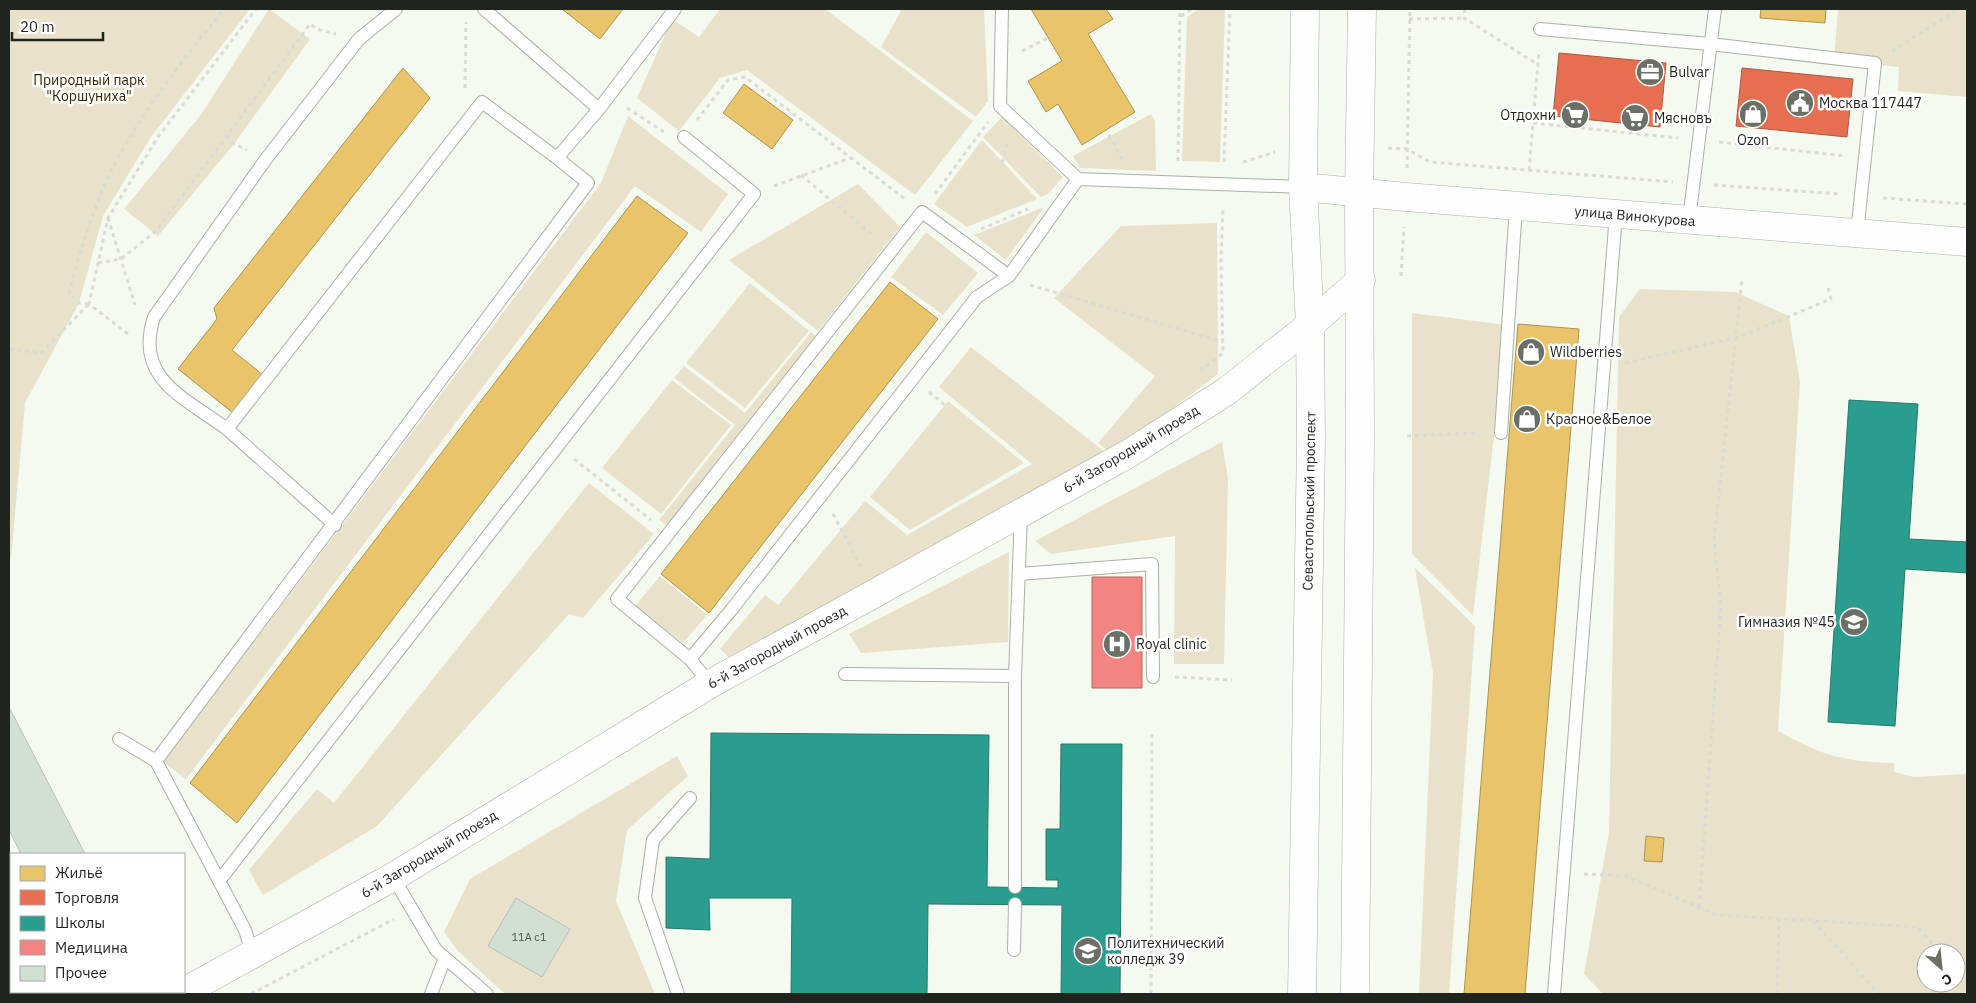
<svg xmlns="http://www.w3.org/2000/svg" width="1976" height="1003" font-family="'IBM Plex Sans',sans-serif">
	<style>
		.green { fill: #eae1ca; fill-rule: evenodd }
		.homes { fill: #e9c46a; stroke: #ac9453 }
		.shops { fill: #e76f51; stroke: #ab5941 }
		.schools { fill: #2a9d8f; stroke: #27796c }
		.health { fill: #f28482; stroke: #b36863 }
		.building { fill: #d2e0d4; stroke: #b8c0b7 }
		.lines { fill: none; stroke-linecap: round; stroke-linejoin: round }
		.service-casing { stroke: #abb0a7; stroke-width: 14 }
		.tertiary-casing { stroke: #abb0a7; stroke-width: 29 }
		.secondary-casing { stroke: #abb0a7; stroke-width: 29 }
		.path { stroke: #d9dbd7; stroke-width: 3; stroke-dasharray: 4 4; stroke-linecap: butt }
		.service { stroke: #fdfefd; stroke-width: 12 }
		.tertiary { stroke: #fdfefd; stroke-width: 28 }
		.secondary { stroke: #fdfefd; stroke-width: 28 }
		.labels { text-anchor: middle; stroke-width: 5; stroke-linejoin: round; paint-order: stroke }
		.number-label { font-size: 11px; fill: #4c544a }
		.poi-label { font-size: 14px; fill: #1f251c; stroke: #fff; text-anchor: start }
		.park-label { font-size: 14px; fill: #382500; stroke: #fff }
		.street-label { font-size: 14px; fill: #1f251c; stroke: #fff }
	</style>
	<rect width="100%" height="100%" fill="#f4faef"/>
	<path class="green" d="M9,9h241l-99,128 -48,79 -24,87 -54,100 -14,156h-2z
		M269,9l41,30 -76,105 -76,92 -34,-27 76,-93z
		M720,9h105l148,112 -58,74 -168,-125 -27,8 -41,53 -42,-33 35,-79 27,18z
		M902,9h82l4,92 -12,16 -95,-70z
		M1199,9h26l-5,153 -38,-1 5,-144z
		M1838,9h129v88l-69,-6 1,-24 -65,-7z
		M1151,114l4,7 1,50 -76,-3 -7,-12z
		M628,116l100,78 -27,38 -66,-46 -449,593 -23,-17 438,-579z
		M1002,117l61,60 -15,17 -7,3 -58,-60z
		M982,140l55,59 -70,28 -33,-23z
		M858,184l42,43 -82,104 -89,-71z
		M1044,207l-38,53 -32,-25z
		M1217,223l1,151 -106,80 -14,-11 57,-67 -101,-78 67,-72z
		M926,232l52,41 -35,42 -52,-38z
		M750,283l59,48 -64,77 -59,-45z
		M1640,289l95,3 54,24 11,66 -22,349c43,24 66,31 116,32v9l20,5 53,-3v220h-364l-19,-20 25,-142 10,-515zM1926,953h30v30h-30z
		M1412,313l95,12 -34,291 -61,-62z
		M811,332l8,6 -151,189 -9,-7 76,-95 -61,-47 10,-12 61,47z
		M971,347l139,109 -375,207 -15,-14 45,-54 13,10 87,-104 42,34 125,-71 -93,-77z
		M672,380l59,45 -70,89 -59,-46z
		M948,401l76,62 -114,67 -40,-33z
		M1222,442l6,36 -4,186h-50l1,-128 -124,18 -16,-13z
		M589,483l65,51 -71,84 -14,-4 -192,212 -114,69 -14,-25 68,-81 17,14z
		M1009,552l-1,90 -147,11 -12,-19z
		M1415,568l60,58 -26,368h-30l14,-321z
		M660,576l47,39 -24,28 -48,-37z
		M677,756l11,20 -61,54 -11,71 39,93h-150l-47,-43 -14,-19 26,-53z"/>
	<path class="homes" d="M562,9h61l-23,30z
		M1031,9h75l7,10 -25,15 47,78 -53,33 -24,-41 -12,8 -18,-31 34,-20z
		M1761,9h65l-1,14 -65,-5z
		M403,68l27,30 -198,252 31,25 -30,38 -55,-44 39,-50 -3,-11z
		M744,84l49,36 -21,29 -49,-36z
		M637,196l51,37 -451,590 -47,-40z
		M890,282l48,37 -229,294 -48,-39z
		M1518,324l61,5 -54,665h-61z
		M1646,836l18,2 -2,24 -18,-1z"/>
	<path class="shops" d="M1559,53l107,10 -6,64 -107,-11z
		M1742,68l111,11 -6,58 -111,-11z"/>
	<path class="schools" d="M1849,400l69,4 -9,135 58,3v31l-62,-4 -10,157 -67,-4z
		M711,733l278,2 -2,152 71,1v-8h-12v-51h14l1,-85h61l-2,250h-59l1,-89 -134,-1 -1,90h-136l1,-96h-83l1,32 -44,-2v-71l44,2z"/>
	<path class="health" d="M1092,577h50v111h-50z"/>
	<path class="building" d="M9,707l76,147h-64l-12,-24z
		M516,898l54,31 -28,48 -54,-31z"/>
	<g class="lines">
		<defs>
			<path id="service" d="M484,9l115,100
				M1002,9l-2,97 78,73
				M1540,29l170,15 165,19 -18,170
				M1689,220l26,-211
				M1009,276l-32,21 -245,312 -42,50 -73,-60 305,-387 87,64 69,-97 225,8
				M227,429c-43,-32 -93,-50 -73,-112l112,-158 93,-120 37,-30
				M1501,433l15,-227
				M335,525l-108,-96 255,-327 75,56
				M1019,574l133,-10 1,113
				M690,659l20,25
				M845,674l170,2 6,-164
				M1015,676v211
				M119,739l37,22
				M393,877l43,73 51,44
				M219,881l535,-687 -70,-57
				M1014,950l1,-46
				M253,956l-8,-26 -89,-169 432,-578 -31,-25 42,-49 76,-100
				M431,994l14,-36
				M678,994l-33,-96 8,-58 37,-42
				M1554,994l62,-780"/>
			<path id="tertiary" d="M1303,187l103,10 561,45
				M180,994l213,-117 317,-193 418,-230 99,-63 83,-66 51,-45"/>
			<path id="secondary" d="M1302,994l9,-554 -1,-115 -7,-138 2,-178
				M1355,994l5,-556 -1,-245 3,-184"/>
		</defs>
		<use href="#service" class="service-casing"/>
		<use href="#tertiary" class="tertiary-casing"/>
		<use href="#secondary" class="secondary-casing"/>
		<path class="path" d="M1465,9l-1,9 73,46
			M1181,16l11,-7
			M1409,19l55,-1
			M1022,51l26,-13
			M1892,51l66,-42
			M465,88l1,-66
			M627,108l37,24
			M697,120l31,-40 17,-3 160,122
			M1533,123l145,15
			M1109,135l13,24
			M226,136l8,8 13,6
			M1719,142l126,14
			M1388,148l19,1 23,13 243,20
			M1178,161l2,-152
			M1224,162l6,-153
			M1243,162l32,-10
			M1002,163l5,-20
			M1407,168l3,-159
			M1529,170l10,-120
			M801,175l74,62
			M1714,185l126,9
			M774,186l76,-28
			M935,194l53,-72
			M1883,198l84,6
			M108,218l27,87
			M981,229l47,-20
			M98,263l23,-4 35,-28 154,-207 7,5 19,5
			M1401,276l3,-49
			M1030,285l193,57
			M89,304l-10,-1 -10,-10c9,-37 25,-87 42,-122 30,-59 72,-111 113,-162
			M128,334l-39,-30 19,-86 50,-81 98,-128
			M9,349l32,4 48,-49
			M1625,363l111,-25 95,-39 -3,-12
			M1200,371l23,-18 -2,-91 2,-56
			M929,392l16,13
			M1407,436l72,-3
			M574,459l77,61
			M833,514l29,54
			M1175,677l57,3
			M1584,874l42,2 91,39 201,12 22,26
			M1699,907l22,-301 -7,-65 28,-262
			M1813,921l66,73
			M1956,961l11,1
			M251,994l143,-75
			M1151,994l1,-263
			M1777,994l2,-76
			M1943,994l1,-11"/>
		<use href="#service" class="service"/>
		<use href="#tertiary" class="tertiary"/>
		<use href="#secondary" class="secondary"/>
	</g>
	<defs>
		<symbol id="office-disc" viewBox="-11 -11 22 22"><circle r="9.5" fill="#6a7066" stroke="#fff"/><path d="M-6-3h4V-5.5h4V-3h4V5H-6ZM-1-4.5V-3h2v-1.5ZM-6 0V1H6V0Z" fill="#fff"/></symbol>
		<symbol id="civic-disc" viewBox="-11 -11 22 22"><circle r="9.5" fill="#6a7066" stroke="#fff"/><path d="M-.6-6.5H3V-4.5H.6V-3L4-1V1h2V6H-6V1h2V-1L-.6-3ZM-1.2 2.5V6h2.4V2.5Z" fill="#fff"/></symbol>
		<symbol id="shop-disc" viewBox="-11 -11 22 22"><circle r="9.5" fill="#6a7066" stroke="#fff"/><path d="M-5-2.5h2.3a2.7 3.5 0 0 1 5.4 0H5L5.5 6h-11ZM-1.5-2.5h3a1.5 2.3 0 0 0-3 0Z" fill="#fff"/></symbol>
		<symbol id="supermarket-disc" viewBox="-11 -11 22 22"><circle r="9.5" fill="#6a7066" stroke="#fff"/><path d="M-6-5.5h2.5l.6 2H6L4.5 2H-2.5L-4.4-4H-6ZM-1.5 3.2a1.3 1.3 0 1 0 .1 0ZM3 3.2a1.3 1.3 0 1 0 .1 0Z" fill="#fff"/></symbol>
		<symbol id="school-disc" viewBox="-11 -11 22 22"><circle r="9.5" fill="#6a7066" stroke="#fff"/><path d="M0-5L7-2L0 1L-7-2ZM-4 1L0 2.5L4 1V4Q0 6-4 4Z" fill="#fff"/></symbol>
		<symbol id="hospital-disc" viewBox="-11 -11 22 22"><circle r="9.5" fill="#6a7066" stroke="#fff"/><path d="M-5-5h3v3.5h4V-5h3V5h-3V1.5h-4V5h-3Z" fill="#fff"/></symbol>
		<symbol id="university-disc" viewBox="-11 -11 22 22"><circle r="9.5" fill="#6a7066" stroke="#fff"/><path d="M0-5L7-2L0 1L-7-2ZM-4 1L0 2.5L4 1V4Q0 6-4 4Z" fill="#fff"/></symbol>
	</defs>
	<g fill-rule="evenodd">
		<use href="#office-disc" x="1634" y="56" width="32" height="32"/>
		<use href="#civic-disc" x="1784" y="87" width="32" height="32"/>
		<use href="#shop-disc" x="1737" y="98" width="32" height="32"/>
		<use href="#supermarket-disc" x="1559" y="99" width="32" height="32"/>
		<use href="#supermarket-disc" x="1619" y="102" width="32" height="32"/>
		<use href="#shop-disc" x="1515" y="336" width="32" height="32"/>
		<use href="#shop-disc" x="1511" y="403" width="32" height="32"/>
		<use href="#school-disc" x="1838" y="606" width="32" height="32"/>
		<use href="#hospital-disc" x="1101" y="628" width="32" height="32"/>
		<use href="#university-disc" x="1072" y="935" width="32" height="32"/>
	</g>
	<g class="labels">
		<g class="number-label">
			<text x="529" y="941">11А с1</text>
		</g>
		<g class="poi-label">
			<text x="1669" y="77">Bulvar</text>
			<text x="1819" y="108">Москва 117447</text>
			<text x="1556" y="120" text-anchor="end">Отдохни</text>
			<text x="1654" y="123">Мясновъ</text>
			<text x="1753" y="145" text-anchor="middle">Ozon</text>
			<text x="1550" y="357">Wildberries</text>
			<text x="1546" y="424">Красное&amp;Белое</text>
			<text x="1835" y="627" text-anchor="end">Гимназия №45</text>
			<text x="1136" y="649">Royal clinic</text>
			<text x="1107" y="948">Политехнический<tspan x="1107" dy="16">колледж 39</tspan></text>
		</g>
		<g class="park-label">
			<text x="89" y="85">Природный парк<tspan x="89" dy="16">"Коршуниха"</tspan></text>
		</g>
		<g class="street-label">
			<text transform="translate(1635 216) rotate(5)" y="5">улица Винокурова</text>
			<text transform="translate(1131 449) rotate(-31)" y="5">6-й Загородный проезд</text>
			<text transform="translate(1309 501) rotate(-89)" y="5">Севастопольский проспект</text>
			<text transform="translate(777 647) rotate(-29)" y="5">6-й Загородный проезд</text>
			<text transform="translate(429 854) rotate(-31)" y="5">6-й Загородный проезд</text>
		</g>
	</g>
	<rect width="1976" height="1003" fill="none" stroke="#1f251c" stroke-width="20"/>
	<rect x="10" y="853" width="175" height="140" fill="#ffffff" stroke="#a5a8a4"/>
	<rect x="20" y="866" width="25" height="15" fill="#e9c46a" stroke="#a5a8a4"/>
	<text x="55" y="878" font-size="15" fill="#1f251c">Жильё</text>
	<rect x="20" y="890" width="25" height="15" fill="#e76f51" stroke="#a5a8a4"/>
	<text x="55" y="903" font-size="15" fill="#1f251c">Торговля</text>
	<rect x="20" y="916" width="25" height="15" fill="#2a9d8f" stroke="#a5a8a4"/>
	<text x="55" y="928" font-size="15" fill="#1f251c">Школы</text>
	<rect x="20" y="940" width="25" height="15" fill="#f28482" stroke="#a5a8a4"/>
	<text x="55" y="953" font-size="15" fill="#1f251c">Медицина</text>
	<rect x="20" y="966" width="25" height="15" fill="#d2e0d4" stroke="#a5a8a4"/>
	<text x="55" y="978" font-size="15" fill="#1f251c">Прочее</text>
	<g transform="translate(1941 968) rotate(153)"><circle r="24" fill="#ffffff" stroke="#a5a8a4"/>
	<path d="M0-4L9 19L0 12L-9 19Z" fill="#6a7066"/>
	<text y="-8" font-size="14" font-weight="bold" text-anchor="middle" fill="#1f251c">С</text>
	</g>
	<path d="M12 32v8h91v-8" fill="none" stroke="#1f251c" stroke-width="2.5"/>
	<text x="20" y="32" font-size="15" fill="#1f251c" stroke="#ffffff" stroke-width="4" paint-order="stroke">20 m</text>
</svg>
